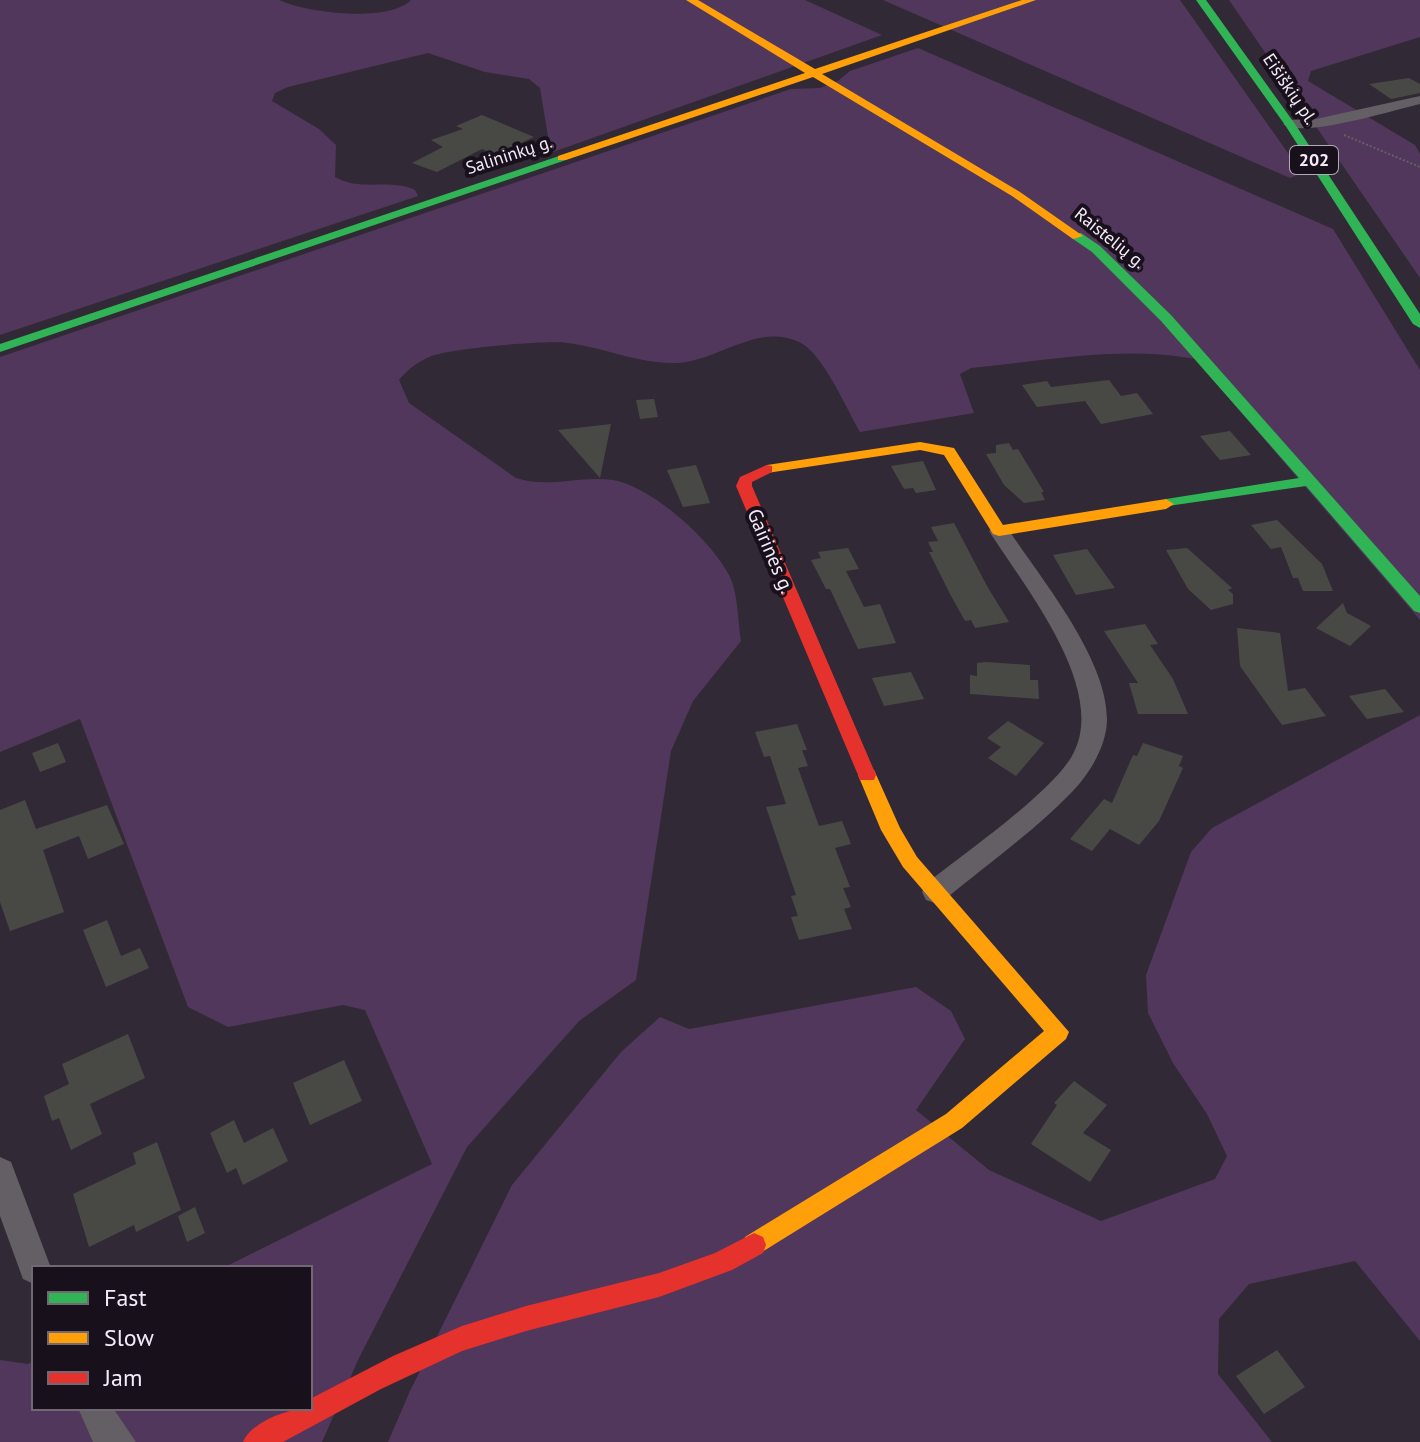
<svg xmlns="http://www.w3.org/2000/svg" width="1420" height="1442" font-family="'PT Sans',sans-serif">
	<style>
		.green { fill: #51375b }
		.building { fill: #484944 }
		.lines { fill: none; stroke-linecap: round; stroke-linejoin: round }
		.path { stroke: #656067; stroke-width: 2; stroke-dasharray: 2 2; stroke-linecap: butt }
		.street { fill: #645f65; fill-rule: evenodd }
		.fast { fill: #30b455; fill-rule: evenodd }
		.slow { fill: #ff9f0a; fill-rule: evenodd }
		.jam { fill: #e5322d; fill-rule: evenodd }
		.labels { text-anchor: middle; stroke-width: 8; stroke-linejoin: round; paint-order: stroke }
		.far-street-label { font-size: 18px; fill: #f6ebfa; stroke: #18111b }
		.shield { fill: #18111b; stroke: #b3aab7; stroke-width: 2 }
		.shield-label { font-size: 18px; font-weight: bold; fill: #f6ebfa }
		.street-label { font-size: 20px; fill: #f6ebfa; stroke: #18111b }
	</style>
	<rect width="100%" height="100%" fill="#322936"/>
	<path class="green" d="M0,0h279c28,13 110,23 132,0h394l77,35 -346,123 -10,1 2,-8 21,-9 -9,-54 -11,-9 -44,-7 -57,-19 -140,34 -13,6 -3,8 47,28 17,16 -1,32c26,15 54,1 80,13l3,6 -418,139z
		M883,0h297l122,173 -12,5z
		M1229,0h191v37l-109,34 -3,10 107,64 5,9v124z
		M918,48l415,181 87,141v250l-225,-261c-72,-14 -151,2 -224,9l-11,6 14,39 -114,19c-14,-24 -37,-79 -61,-90 -42,-20 -82,20 -124,21 -35,1 -73,-16 -108,-20 -22,-3 -105,5 -128,11 -16,3 -30,14 -40,26l10,23 107,75c33,11 63,-3 97,2 39,7 97,59 116,95 9,17 9,46 12,66l-48,60 -22,50 -35,229 -57,41 -112,126 -108,211 -37,84h-322v-82l28,4 6,-3v47h276v-140h-87l209,-104 -67,-154 -22,-5 -115,22 -40,-20 -108,-288 -80,33v-395l791,-268 29,-1 18,-7 12,-10z
		M1420,715v626l-65,-80 -106,23 -30,35 -1,55 54,68h-884l22,-51 102,-206 109,-133 39,-35 29,12 227,-42 35,24 14,28 -49,71 73,60 112,51 114,-42 12,-23 -20,-42 -34,-51 -25,-50 -2,-38 45,-123 21,-24z"/>
	<path class="building" d="M1409,78l11,6v9l-29,6 -22,-15z
		M482,115l52,22 -38,18 -14,-6 -45,23 -25,-9 31,-16 -12,-7 32,-11 -7,-3z
		M1109,380l12,16 16,-3 16,21 -52,10 -16,-23 -48,6 -15,-22 25,-4 4,6z
		M654,399l4,18 -18,2 -4,-19z
		M611,424l-11,54 -42,-48z
		M1230,431l21,24 -31,5 -20,-24z
		M1009,443l4,7 5,-1 26,43h-3l4,8 -21,3 -20,-18 -18,-31 10,-1v-8z
		M923,461l13,29 -20,3 -3,-5 -9,1 -13,-23z
		M696,465l14,38 -27,4 -16,-37z
		M1277,520l45,44 11,27h-30l-5,-13h-5l-12,-31 -10,2 -20,-24z
		M954,523l33,63 22,36 -34,6 -4,-8 -6,1 -15,-27 -21,-42h4l-5,-10 10,-1 -7,-14z
		M848,548l11,21 -13,2 18,36 16,-3 16,39 -38,6 -28,-60h-4l-15,-29 10,-2 -3,-6z
		M1187,548l45,40 -4,2 5,4v10l-22,6 -23,-21 -22,-39z
		M1087,549l28,39 -39,7 -23,-40z
		M1343,603l4,10 24,13 -21,20 -34,-18z
		M1145,624l13,20 -8,1 23,34 15,35h-50l-9,-31h9l-34,-52z
		M1237,628l43,5 8,58 17,-3 21,28 -44,9 -42,-59z
		M986,662l44,3v15h8l1,19 -69,-5v-19l7,1v-13z
		M911,672l13,27 -40,7 -12,-28z
		M1385,689l19,23 -37,7 -18,-23z
		M1008,721l36,22 -28,33 -28,-18 13,-11 -14,-9z
		M797,724l10,26h-5l6,16 -10,2 21,58 23,-5 9,23 -16,4 15,39 -7,1 8,19 -7,2 8,20 -53,11 -8,-23 7,-1 -7,-20 5,-1 -30,-88 20,-3 -16,-48 -6,1 -9,-25z
		M58,743l8,19 -26,10 -8,-19z
		M1143,743l40,13 -4,10 4,2 -24,53 -20,24 -29,-16 -18,22 -22,-12 34,-40 8,4 21,-48 4,1z
		M25,800l11,29 71,-24 17,39 -36,15 -9,-23 -36,14 21,62 -54,19 -10,-29v-92z
		M107,920l14,36 19,-8 9,20 -43,19 -23,-57z
		M128,1034l17,44 -55,26 12,30 -31,16 -12,-32 -7,3 -8,-25 25,-12 -7,-20z
		M344,1060l18,41 -52,24 -17,-42z
		M1074,1081l33,24 -24,28 28,17 -21,32 -59,-38 26,-39 -3,-2z
		M234,1120l10,23 29,-15 15,33 -45,24 -7,-17 -9,5 -17,-40z
		M157,1142l24,68 -45,22 -2,-7 -45,22 -16,-53 63,-30 -3,-11z
		M195,1207l10,26 -18,9 -9,-26z
		M1277,1350l28,37 -41,27 -28,-38z"/>
	<g class="lines">
		<path class="path" d="M1344,135l76,32"/>
		<path class="street" d="M1420,96v8c-26,6 -119,35 -137,20l7,-4 26,-1z
			M999,524l7,2c33,50 101,131 101,193 0,27 -18,56 -37,75 -37,38 -84,71 -126,106l-9,3 -9,-3 -4,-8 4,-8c38,-31 123,-89 146,-128 38,-66 -49,-171 -83,-225z
			M0,1157l11,5 40,106h-17v16l-11,-5 -23,-63z
			M78,1408h35l23,34h-43z"/>
		<path class="fast" d="M1196,0h10l89,124 125,190v14l-7,-4 -128,-199z
			M562,155l6,3 -2,2 -566,192v-8z
			M1073,233h8l19,13 71,69 249,281v17l-6,-2 -108,-125 -145,21 -3,-3 8,-5 133,-21 -138,-157 -69,-69 -19,-13z"/>
		<path class="slow" d="M686,0h12l117,69 207,-69h14l-214,74 198,118 63,44 -10,3 -61,-43 -199,-119 -247,83h-8v-4l247,-83z
			M920,442l34,6 49,77 163,-26 8,5 -8,5 -167,27 -6,-2 -49,-79 -24,-5 -153,23 -7,-4 7,-4z
			M867,768l7,2 26,58 17,29 152,175 -3,7 -104,89 -208,129 -9,-4 -3,-8 3,-8 201,-123 98,-83 -141,-164 -22,-37 -23,-55 2,-5z"/>
		<path class="jam" d="M767,465l5,1v6l-20,10v4l124,289 -2,5h-14l-2,-5 -122,-289 4,-9z
			M754,1233l9,4 3,8 -3,8 -31,17 -73,27 -133,34 -64,20 -81,38 -98,53h-40c8,-20 46,-34 67,-34v-9l83,-43 69,-30 64,-20 133,-33 56,-20z"/>
	</g>
	<g class="labels">
		<g class="far-street-label">
			<text transform="translate(1290 89) rotate(56)" y="6">Eišiškių pl.</text>
			<text transform="translate(509 155) rotate(-18)" y="6">Salininkų g.</text>
			<text transform="translate(1110 238) rotate(39)" y="6">Raistelių g.</text>
		</g>
		<rect class="shield" x="1290" y="146" width="48" height="28" rx="6"/>
		<g class="shield-label">
			<text x="1314" y="166">202</text>
		</g>
		<g class="street-label">
			<text transform="translate(771 551) rotate(67)" y="7">Gairinės g.</text>
		</g>
	</g>
	<rect x="32" y="1266" width="280" height="144" fill="#18111b" stroke="#716874" stroke-width="2"/>
	<rect x="48" y="1292" width="40" height="12" fill="#30b455" stroke="#716874" stroke-width="2"/>
	<text x="104" y="1306" font-size="24" fill="#f6ebfa">Fast</text>
	<rect x="48" y="1332" width="40" height="12" fill="#ff9f0a" stroke="#716874" stroke-width="2"/>
	<text x="104" y="1346" font-size="24" fill="#f6ebfa">Slow</text>
	<rect x="48" y="1372" width="40" height="12" fill="#e5322d" stroke="#716874" stroke-width="2"/>
	<text x="104" y="1386" font-size="24" fill="#f6ebfa">Jam</text>
</svg>
